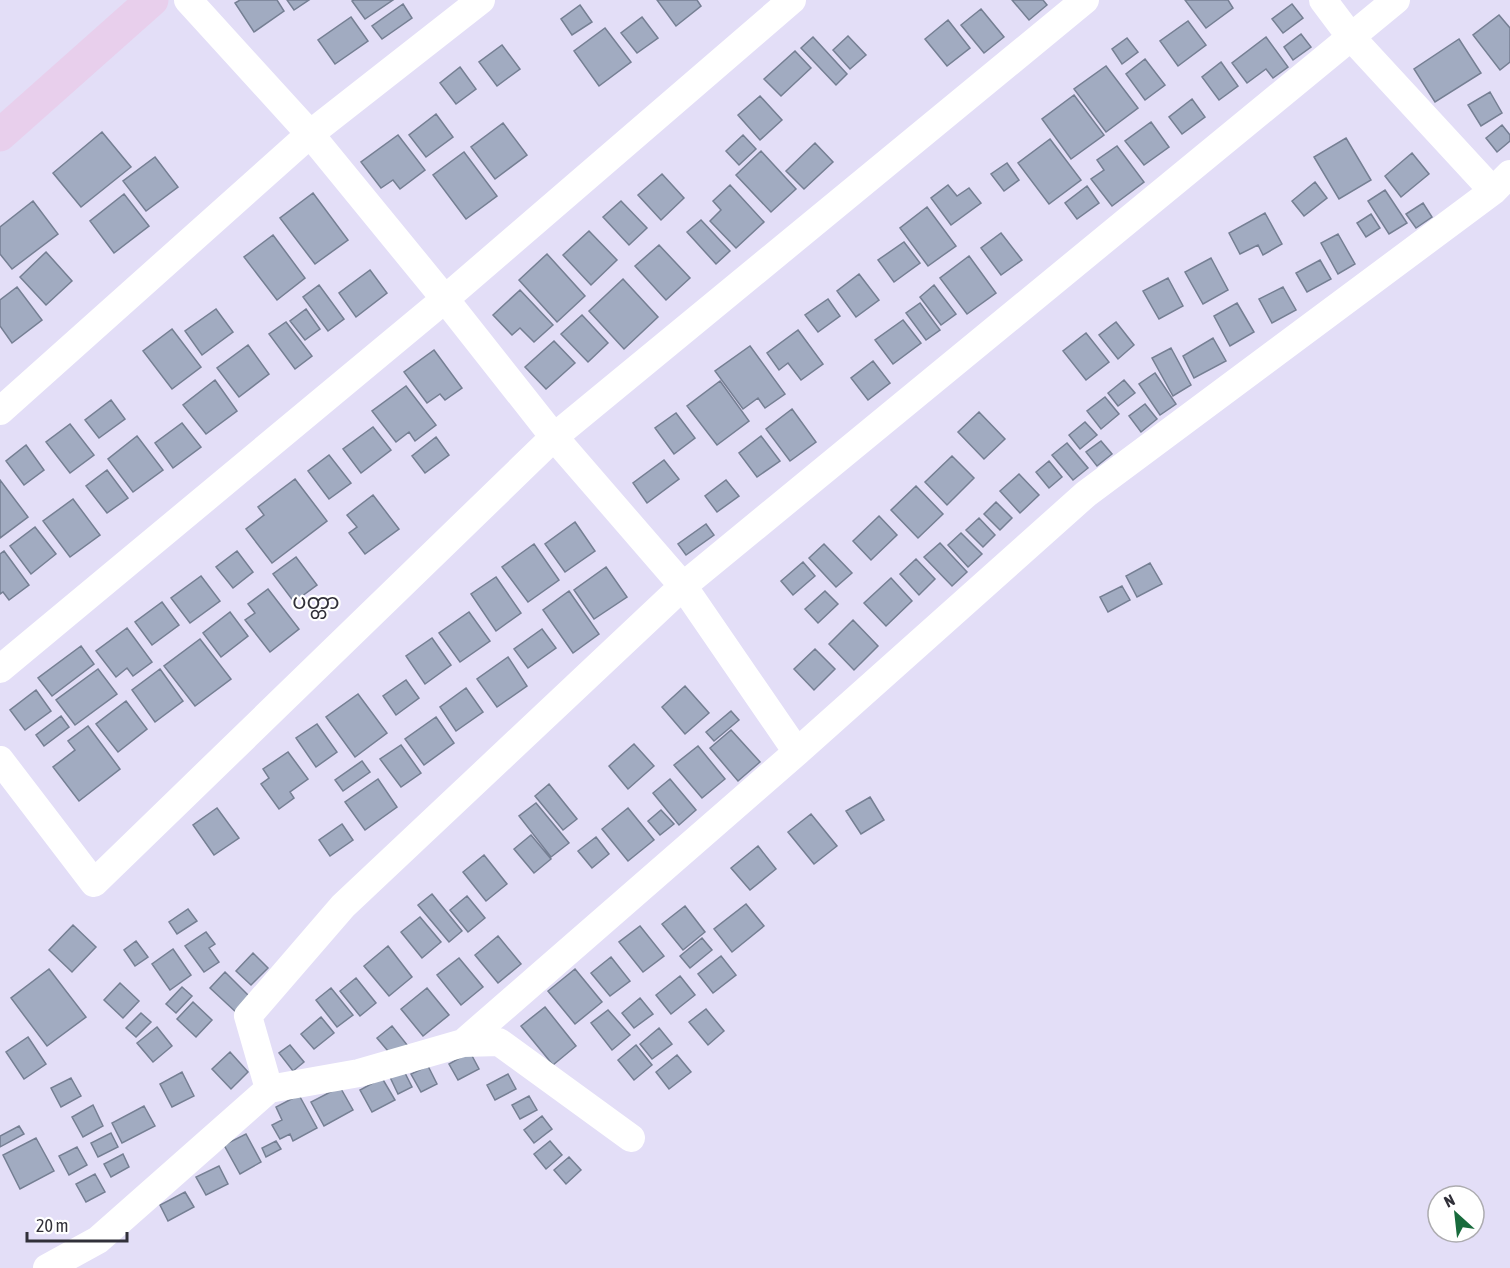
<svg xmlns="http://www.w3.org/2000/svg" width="1510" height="1268" font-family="'Asap Condensed','Noto Sans Myanmar',sans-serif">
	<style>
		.building { fill: #a1abc1; stroke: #757f93; stroke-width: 1.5 }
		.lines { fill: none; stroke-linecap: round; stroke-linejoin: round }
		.street { stroke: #fff; stroke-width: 28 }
		.secondary { stroke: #e8cfec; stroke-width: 33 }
		.labels { text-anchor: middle; stroke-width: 4.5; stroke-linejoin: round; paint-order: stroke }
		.quarter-label { font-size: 21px; fill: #313039; stroke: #fff }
	</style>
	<rect width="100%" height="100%" fill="#e3def7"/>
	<path class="building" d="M240,0h37l7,11 -30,21 -19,-29z
		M287,0h22l-15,10z
		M354,0h39l-28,19 -13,-18z
		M657,0h40l4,6 -25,20z
		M1012,0h31l4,5 -18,15z
		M1185,0h43l5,8 -27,20z
		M403,4l9,14 -30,21 -10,-13z
		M1292,4l11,14 -20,15 -11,-14z
		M580,5l12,17 -20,13 -11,-16z
		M981,9l23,28 -20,16 -23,-28z
		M1499,15l11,13v34l-10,8 -27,-35z
		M351,17l17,24 -33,23 -17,-24z
		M642,17l16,21 -21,15 -16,-20z
		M948,20l22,28 -23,18 -22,-27z
		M1188,21l18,24 -28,21 -18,-25z
		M605,28l26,34 -32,24 -25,-35z
		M1301,34l10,13 -18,13 -9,-13z
		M848,36l18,19 -16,14 -17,-19z
		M813,37l34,37 -11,11 -35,-37z
		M1266,37l22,30 -15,11 -7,-9 -19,14 -15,-20z
		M1127,38l11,14 -16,12 -10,-15z
		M1459,39l22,34 -46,29 -21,-33z
		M502,45l18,24 -23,17 -18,-24z
		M795,51l16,17 -30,28 -17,-17z
		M1145,59l20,26 -20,15 -19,-26z
		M1221,62l17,24 -19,14 -17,-23z
		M1106,66l32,42 -32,24 -32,-43z
		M460,67l16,22 -20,15 -16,-21z
		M1490,92l12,21 -21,13 -13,-21z
		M1074,95l30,40 -33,24 -29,-40z
		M760,96l22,24 -22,20 -22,-25z
		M1192,99l13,18 -23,17 -13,-17z
		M436,114l17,23 -27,20 -17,-22z
		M1151,122l18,25 -25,18 -19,-24z
		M503,123l24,32 -32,24 -24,-32z
		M1502,125l8,10v6l-13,11 -11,-14z
		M102,132l29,35 -50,40 -28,-34z
		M398,135l27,35 -25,19 -7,-9 -12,8 -20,-26z
		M743,135l13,14 -17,16 -13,-14z
		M1346,138l25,42 -32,19 -25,-42z
		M1050,139l31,41 -32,24 -31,-41z
		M815,143l18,19 -29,27 -18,-18z
		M1117,146l27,36 -32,24 -21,-27 13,-9 -7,-10z
		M761,151l35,38 -25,23 -35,-37z
		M464,152l33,44 -31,23 -33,-44z
		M1412,153l17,21 -28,23 -16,-21z
		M155,157l23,30 -32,24 -23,-30z
		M1007,163l12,17 -15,11 -13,-17z
		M662,174l22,24 -23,22 -23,-25z
		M1315,182l12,16 -23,18 -12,-15z
		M730,185l34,37 -28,26 -26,-27 11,-11 -8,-9z
		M948,185l9,11 12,-8 12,15 -30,22 -20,-27z
		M1087,186l12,17 -22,16 -12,-16z
		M1385,190l22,33 -18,11 -21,-33z
		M313,193l35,47 -33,24 -35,-46z
		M124,194l25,32 -35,27 -24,-32z
		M33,201l25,33 -46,35 -12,-15v-27z
		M621,201l26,27 -18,17 -26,-28z
		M1423,203l9,14 -16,11 -10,-14z
		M927,207l29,39 -28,20 -28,-38z
		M1265,213l17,31 -19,11 -5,-10 -18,9 -11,-21z
		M1371,214l9,14 -14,9 -9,-14z
		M701,220l29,31 -14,13 -29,-32z
		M589,231l28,29 -26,25 -28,-30z
		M1001,233l21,27 -21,15 -20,-27z
		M1338,234l17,30 -17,10 -17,-31z
		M273,235l32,43 -28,22 -33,-43z
		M904,242l16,21 -26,19 -16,-22z
		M659,245l31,33 -24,22 -31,-34z
		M46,252l26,29 -26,24 -26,-28z
		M547,254l38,42 -28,26 -38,-42z
		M969,256l27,37 -29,21 -27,-36z
		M1211,258l17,32 -25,14 -18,-32z
		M1320,260l11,19 -24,13 -11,-19z
		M370,270l17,23 -31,24 -17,-24z
		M859,274l20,26 -23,17 -19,-26z
		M1168,278l15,28 -24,13 -16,-28z
		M623,279l35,38 -34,32 -35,-38z
		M319,285l25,34 -16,12 -25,-34z
		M934,285l22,29 -15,11 -21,-28z
		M17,287l25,33 -30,23 -12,-17v-26z
		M1283,287l13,23 -24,13 -13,-24z
		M520,290l33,35 -19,17 -14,-14 -8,7 -19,-20z
		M828,299l12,17 -22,16 -13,-17z
		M920,303l20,27 -14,10 -20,-27z
		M1237,303l17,29 -24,14 -16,-30z
		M216,309l17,23 -31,23 -17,-24z
		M306,309l14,20 -15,11 -15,-19z
		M582,315l26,28 -20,19 -27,-28z
		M903,320l18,23 -28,21 -18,-24z
		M286,322l26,34 -17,13 -26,-35z
		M1116,322l18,23 -16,14 -19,-24z
		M172,329l29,38 -29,22 -29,-38z
		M798,330l25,34 -22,16 -13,-17 -9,7 -12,-17z
		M1086,333l23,29 -23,18 -23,-29z
		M1213,338l13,23 -32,17 -11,-22z
		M554,341l21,22 -29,26 -21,-22z
		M248,345l21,29 -30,23 -22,-29z
		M750,346l35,48 -20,14 -7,-10 -15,11 -28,-38z
		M1171,348l20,37 -18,11 -21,-38z
		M434,350l28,38 -17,12 -5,-6 -13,9 -23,-31z
		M873,361l17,22 -22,17 -17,-22z
		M1155,373l21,31 -16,11 -21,-31z
		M215,380l22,31 -31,23 -23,-29z
		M1124,380l11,13 -17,13 -10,-13z
		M720,381l29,40 -32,24 -30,-39z
		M406,386l30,39 -21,16 -6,-9 -13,10 -24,-31z
		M1105,397l14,17 -18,15 -14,-18z
		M111,400l14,19 -26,19 -14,-18z
		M1145,404l12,15 -16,13 -12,-16z
		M792,409l24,33 -26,19 -24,-32z
		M979,412l26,27 -21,20 -26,-27z
		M676,413l19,25 -21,16 -19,-26z
		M1085,422l12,13 -17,14 -11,-14z
		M182,423l19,24 -28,21 -18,-25z
		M70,424l24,31 -24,18 -24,-31z
		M373,427l18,23 -30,23 -18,-24z
		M137,436l26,34 -30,22 -25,-33z
		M761,436l19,25 -23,16 -18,-24z
		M436,437l13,18 -24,18 -13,-17z
		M1101,441l11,13 -15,12 -11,-14z
		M1067,443l21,25 -15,12 -21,-25z
		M26,445l18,25 -20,15 -18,-24z
		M329,455l22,28 -22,16 -21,-28z
		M952,456l22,22 -27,27 -22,-23z
		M664,460l15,19 -32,24 -14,-20z
		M1049,461l13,16 -13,11 -13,-16z
		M107,470l21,28 -21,15 -21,-27z
		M1019,474l20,21 -19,18 -20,-22z
		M295,479l32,42 -55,42 -26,-34 18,-14 -6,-8z
		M0,480l28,37 -28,21z
		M726,480l13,16 -22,16 -12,-16z
		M916,486l27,28 -25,24 -27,-28z
		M373,495l26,34 -34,25 -16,-21 8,-6 -10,-12z
		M73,499l27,36 -30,22 -27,-36z
		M996,502l16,16 -12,12 -16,-16z
		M879,516l18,19 -26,25 -18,-19z
		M979,518l16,17 -12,12 -17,-17z
		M575,522l20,29 -30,21 -20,-28z
		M706,524l8,11 -28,20 -8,-11z
		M35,527l21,27 -25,20 -21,-28z
		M961,533l21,21 -14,13 -20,-22z
		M940,543l27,29 -15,14 -28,-29z
		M534,544l25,36 -31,22 -26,-35z
		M824,544l28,29 -16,14 -27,-29z
		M4,551l25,34 -20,15 -6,-8 -3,2v-40z
		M237,551l16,21 -20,16 -17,-21z
		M296,557l21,28 -23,17 -21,-28z
		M916,559l19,20 -16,16 -19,-21z
		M803,562l12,14 -22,19 -12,-14z
		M1150,563l12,21 -25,13 -11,-21z
		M606,567l21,30 -33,22 -20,-29z
		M201,576l19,25 -30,22 -19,-25z
		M496,577l25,36 -25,18 -25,-37z
		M891,578l21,23 -26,25 -22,-23z
		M1122,586l8,14 -22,12 -8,-15z
		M268,589l31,40 -29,23 -25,-32 10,-7 -7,-9z
		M569,591l30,43 -26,19 -30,-43z
		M825,591l13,13 -20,19 -13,-14z
		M162,602l17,23 -27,20 -17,-23z
		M230,612l18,24 -27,21 -18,-24z
		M469,612l21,29 -30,21 -21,-29z
		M853,620l25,26 -24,24 -25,-26z
		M127,628l25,34 -19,14 -6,-8 -11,9 -20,-26z
		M542,629l14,19 -28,20 -14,-19z
		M432,638l19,27 -26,19 -19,-28z
		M200,639l31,40 -36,27 -31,-40z
		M81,646l13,18 -42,32 -14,-18z
		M815,649l20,20 -21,21 -20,-21z
		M508,657l19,29 -30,21 -20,-28z
		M98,669l19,25 -42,31 -19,-25z
		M160,669l23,32 -28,21 -23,-32z
		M406,680l13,18 -23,17 -13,-19z
		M685,686l24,27 -24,21 -23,-27z
		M466,688l17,24 -27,19 -16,-24z
		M36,690l15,21 -26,19 -15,-20z
		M358,694l29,39 -32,24 -29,-40z
		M126,701l21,28 -29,23 -22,-28z
		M731,711l8,9 -25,21 -8,-9z
		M61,716l8,11 -25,19 -8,-11z
		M436,717l18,26 -30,22 -19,-26z
		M317,724l20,28 -21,15 -20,-29z
		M88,726l32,43 -41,32 -26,-34 22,-17 -7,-9z
		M731,730l29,32 -22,19 -28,-33z
		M634,744l20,22 -26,23 -19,-23z
		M401,745l20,28 -20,14 -21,-28z
		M698,746l27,33 -23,19 -28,-33z
		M288,752l20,27 -18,13 4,6 -15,11 -18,-25 8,-6 -6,-9z
		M362,761l8,11 -27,19 -8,-11z
		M378,779l19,28 -32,23 -20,-28z
		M670,779l26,31 -17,15 -26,-32z
		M549,784l28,35 -14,11 -28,-34z
		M870,797l14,23 -23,14 -15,-23z
		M536,803l33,40 -18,14 -32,-41z
		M217,808l22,30 -25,17 -21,-30z
		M628,808l26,32 -26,21 -26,-32z
		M661,810l13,14 -14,11 -12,-14z
		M811,814l26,32 -23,18 -26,-32z
		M342,824l11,16 -23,16 -11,-16z
		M531,835l20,24 -17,14 -20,-24z
		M596,837l13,17 -17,14 -14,-17z
		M758,846l18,23 -26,21 -19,-22z
		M484,855l23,29 -21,17 -23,-29z
		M432,894l30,37 -13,11 -31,-37z
		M467,896l18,22 -17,14 -18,-22z
		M746,904l18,22 -32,26 -18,-23z
		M685,906l20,26 -22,18 -21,-26z
		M188,909l9,12 -20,13 -8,-12z
		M420,917l21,25 -19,16 -21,-26z
		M73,925l23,22 -24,25 -23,-22z
		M640,926l24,30 -21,16 -24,-30z
		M206,932l9,12 -6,4 10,14 -15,10 -19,-26z
		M498,936l23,28 -23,19 -23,-28z
		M702,938l10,12 -22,18 -10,-12z
		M136,941l12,16 -13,9 -11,-16z
		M388,946l24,31 -23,19 -25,-30z
		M173,949l18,26 -21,15 -18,-26z
		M253,953l15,15 -17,17 -15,-14z
		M721,956l15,19 -23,18 -15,-19z
		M611,957l19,24 -20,15 -19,-23z
		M459,958l24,29 -22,18 -24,-30z
		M49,969l37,48 -39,29 -36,-48z
		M575,969l27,33 -27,22 -27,-33z
		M225,972l27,27 -14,15 -28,-26z
		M680,976l15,19 -24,19 -15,-19z
		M356,978l20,25 -16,13 -20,-25z
		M120,983l19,18 -16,17 -19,-18z
		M182,987l10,9 -16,17 -10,-9z
		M331,988l22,27 -16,12 -21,-27z
		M427,988l22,27 -26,21 -22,-27z
		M640,998l13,16 -19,14 -12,-15z
		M193,1002l19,18 -16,17 -19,-18z
		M545,1007l31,39 -23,19 -32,-39z
		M706,1009l18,22 -16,14 -19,-23z
		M608,1010l22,25 -18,15 -21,-27z
		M141,1013l10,9 -15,15 -10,-9z
		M321,1017l13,16 -20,16 -13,-15z
		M392,1026l16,20 -15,11 -16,-19z
		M157,1027l15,19 -19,16 -16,-19z
		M659,1028l13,16 -20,15 -12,-15z
		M28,1037l18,27 -22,15 -18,-27z
		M290,1045l14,17 -11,9 -14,-18z
		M636,1045l16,20 -18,15 -16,-20z
		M230,1052l18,20 -17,17 -19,-20z
		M470,1052l9,17 -21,11 -9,-16z
		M677,1055l14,17 -22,17 -13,-17z
		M428,1066l9,18 -16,8 -10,-18z
		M402,1067l10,20 -14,7 -9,-19z
		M182,1072l12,24 -22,11 -12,-23z
		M508,1074l8,15 -21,11 -8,-15z
		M71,1078l10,18 -20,11 -10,-19z
		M382,1078l13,22 -23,12 -12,-22z
		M340,1087l13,23 -29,16 -13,-24z
		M299,1095l18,33 -24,13 -3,-7 -10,5 -8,-14 10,-5 -6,-13z
		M529,1096l8,14 -17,9 -8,-14z
		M93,1105l10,21 -20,11 -11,-20z
		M144,1106l11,20 -33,17 -10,-20z
		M542,1116l10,13 -18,14 -10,-13z
		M19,1126l5,8 -24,13v-11z
		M111,1133l7,14 -20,10 -7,-14z
		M246,1134l15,28 -21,12 -16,-29z
		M36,1138l18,33 -34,18 -17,-34z
		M276,1141l5,8 -15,8 -4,-9z
		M550,1141l12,14 -16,14 -12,-15z
		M77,1147l10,18 -18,10 -10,-19z
		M123,1154l6,13 -18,10 -7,-13z
		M569,1157l12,13 -15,14 -12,-14z
		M219,1166l9,18 -22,11 -10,-18z
		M95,1174l10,18 -19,10 -10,-18z
		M185,1192l9,15 -26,14 -8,-16z"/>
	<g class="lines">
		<path class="street" d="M188,0l122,134 135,165 109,138 129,149 114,166
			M1323,0l27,36 143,155
			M0,411l310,-277 171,-134
			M0,669l445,-370 347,-299
			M0,760l94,123 460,-446 531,-437
			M463,1043l334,-291 289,-258 407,-303 17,-17
			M269,1089l-21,-73 95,-110 340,-320 713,-586
			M47,1268l51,-28 171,-151 90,-16 104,-30 36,-1 132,96"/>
		<path class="secondary" d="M0,135l152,-135"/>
	</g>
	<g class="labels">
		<g class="quarter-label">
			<text x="316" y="609">ပတ္တာ</text>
		</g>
	</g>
	<g transform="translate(1456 1214) rotate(333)"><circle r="28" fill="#ffffff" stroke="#adacb0" stroke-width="1.5"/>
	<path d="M0-4.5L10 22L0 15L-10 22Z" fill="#186b3c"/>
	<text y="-9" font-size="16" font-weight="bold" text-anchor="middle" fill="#313039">N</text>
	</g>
	<path d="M27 1232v9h100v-9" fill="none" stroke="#313039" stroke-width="3"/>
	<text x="36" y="1232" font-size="18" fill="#313039" stroke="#ffffff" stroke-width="4.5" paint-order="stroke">20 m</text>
</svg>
